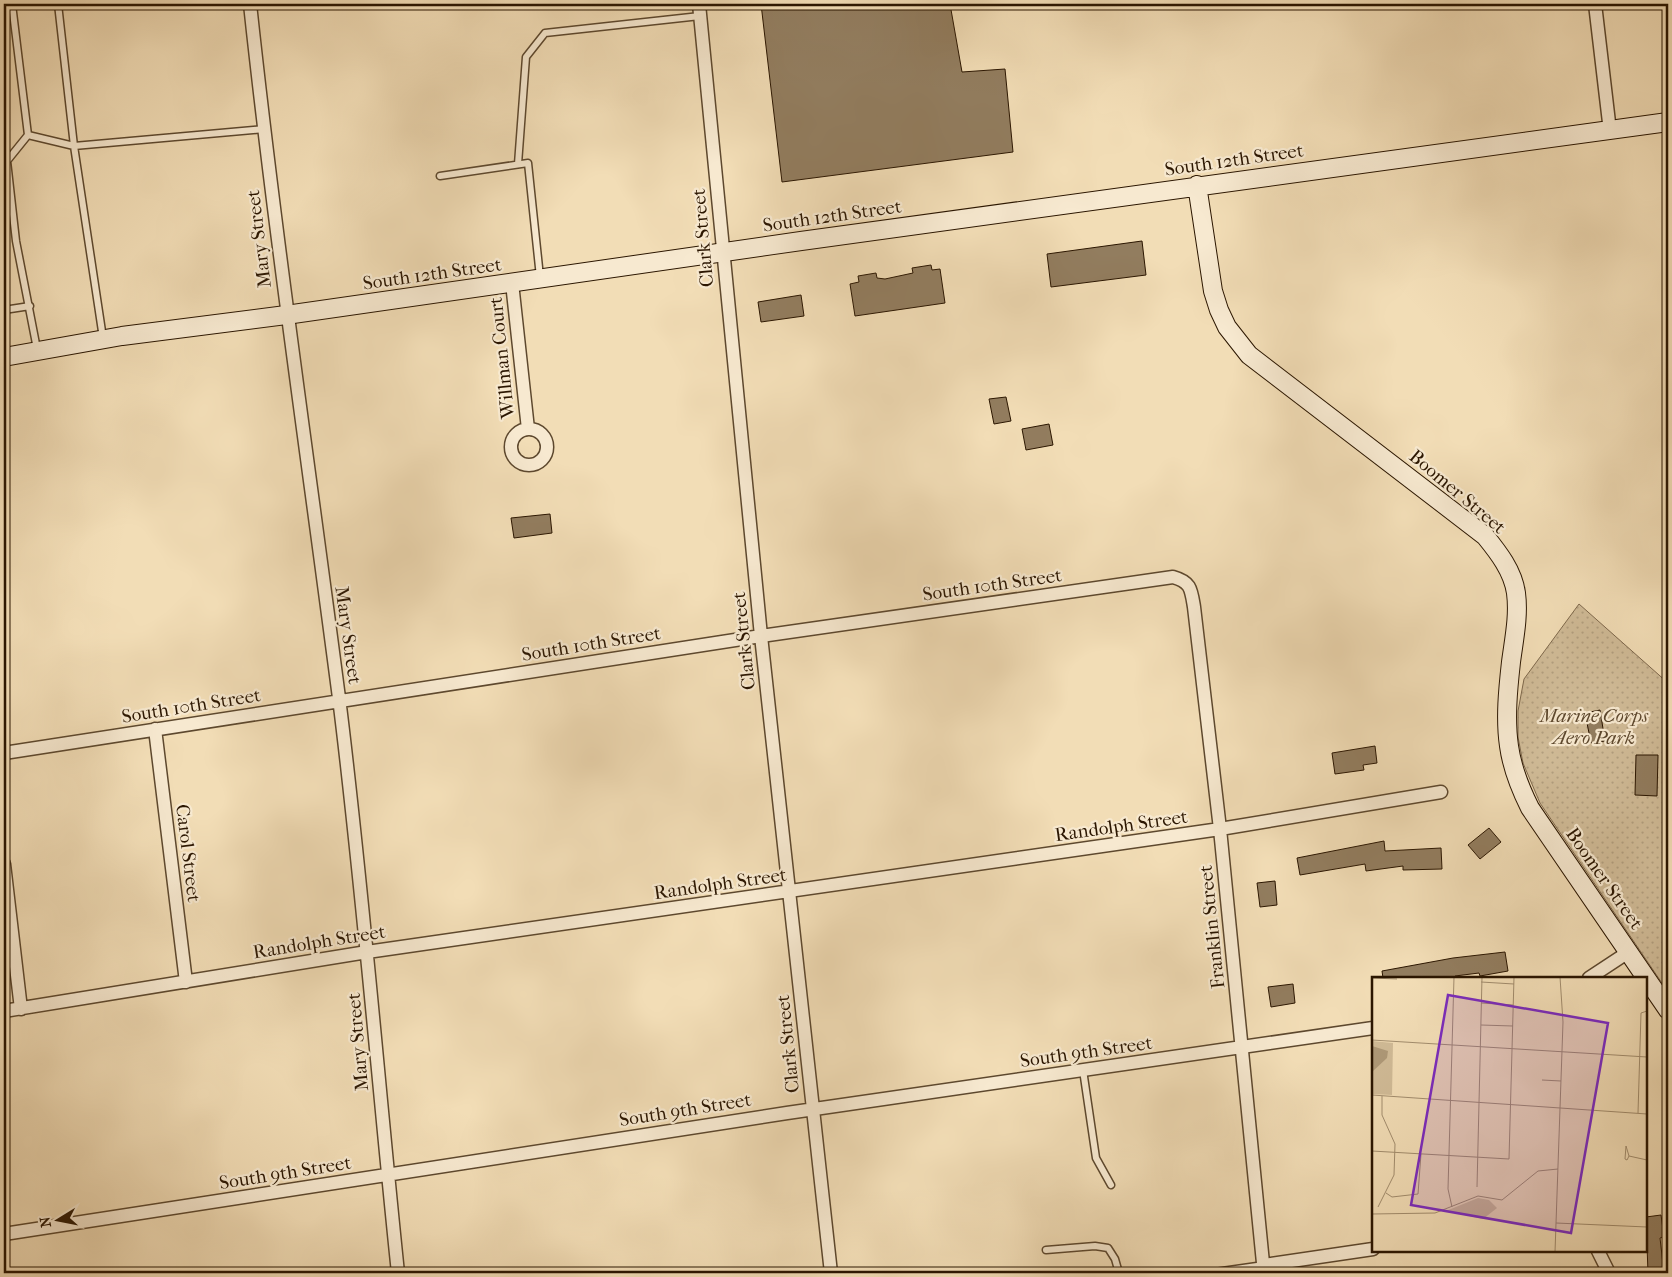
<svg xmlns="http://www.w3.org/2000/svg" width="1672" height="1277" font-family="'IM FELL French Canon',serif">
	<style>
		.park { fill: url(#park-dots); stroke: #7e684c }
		.building { fill: #927d5f; stroke: #2b1601 }
		.lines { fill: none; stroke-linecap: round; stroke-linejoin: round }
		.lane-casing { stroke: #5d482e; stroke-width: 9 }
		.street-casing { stroke: #5d482e; stroke-width: 15 }
		.secondary-casing { stroke: #2b1601; stroke-width: 20 }
		.lane { stroke: #f7e9d0; stroke-width: 6 }
		.street { stroke: #f7e9d0; stroke-width: 12 }
		.secondary { stroke: #f7e9d0; stroke-width: 18 }
		.labels { text-anchor: middle; stroke-width: 4.5; stroke-linejoin: round; paint-order: stroke }
		.street-label { font-size: 19px; fill: #2b1601; stroke: #f7e9d0 }
		.park-label { font-size: 19px; font-style: italic; fill: #5d482e; stroke: #f7e9d0 }
		.inset-road { fill: none; stroke: #a28d6e; stroke-width: 1 }
		.view { fill: #7b2cbf; fill-opacity: 0.15; stroke: #7b2cbf; stroke-width: 2.5 }
		.inset-edge { fill: none; stroke: #2b1601; stroke-width: 2.5 }
	</style>
	<defs>
		<pattern id="park-dots" width="8" height="8" patternUnits="userSpaceOnUse" patternTransform="scale(1.25)"><rect width="8" height="8" fill="#d0bb97"/><path d="M2 2h.1M6 6h.1" fill="none" stroke="#b3a080" stroke-width="1.8" stroke-linecap="round"/></pattern>
	</defs>
	<rect width="100%" height="100%" fill="#f2ddb6"/>
	<filter id="stains"><feTurbulence type="fractalNoise" baseFrequency=".004" numOctaves="4"/><feColorMatrix values="0 0 0 0 .2 0 0 0 0 .09 0 0 0 0 .02 0 0 0 .5 -.17"/></filter>
	<radialGradient id="worn" r=".72"><stop offset=".6" stop-color="#630" stop-opacity="0"/><stop offset="1" stop-color="#630" stop-opacity=".3"/></radialGradient>
	<path class="park" d="M1579,604l89,79v309l-128,-189 -17,-40 -5,-26v-26l6,-32z"/>
	<path class="building" d="M761,4h189l12,68 43,-3 8,83 -231,30z
		M1142,241l4,34 -95,12 -4,-33z
		M931,265l1,5 8,-1 5,34 -90,13 -5,-32 9,-2 -1,-6 18,-3 1,5 8,1 28,-6 -1,-5z
		M801,295l3,21 -43,6 -3,-20z
		M1006,397l5,24 -17,3 -5,-25z
		M1049,424l4,21 -27,5 -4,-21z
		M550,514l2,19 -38,5 -3,-20z
		M1600,710l5,31 -14,2 -6,-30z
		M1375,746l2,17 -14,2 1,5 -29,4 -3,-21z
		M1636,755h22l-1,41 -22,-1z
		M1489,828l12,14 -21,17 -12,-14z
		M1384,841l1,10 56,-3 1,21 -39,1v-4l-37,5 -1,-7 -65,11 -3,-17z
		M1275,881l2,24 -17,2 -3,-24z
		M1505,952l3,19 -28,5 -1,-3 -24,3 1,2h-73l-1,-7 71,-13z
		M1293,984l2,19 -24,4 -3,-20z
		M1661,1215l3,22 -4,1 4,35h-16l-2,-56z"/>
	<g class="lines">
		<defs>
			<path id="lane" d="M12,4l16,131
				M13,4h30
				M58,4l16,142 29,192
				M518,164l8,-107 19,-24 155,-17
				M440,176l88,-13 12,114
				M4,310l26,-4
				M37,349l-21,-108 -9,-80 21,-26 46,11 190,-17
				M1083,1070l13,88 15,27
				M1046,1250l49,-4 13,2 7,11 4,14
				M1208,1273l56,-8"/>
			<path id="street" d="M250,4c25,232 59,463 89,694 24,191 39,384 59,575
				M699,4l62,632 70,637
				M1595,4l15,127
				M512,283l16,146
				M511 447a18 18 0 1 1 36 0a18 18 0 1 1-36 0Z
				M155,729l31,253
				M4,753l757,-117 412,-59c18,5 18,12 21,30l26,222 44,444
				M4,864l17,145
				M1589,978l41,-27
				M4,1011l363,-59 853,-123 221,-37
				M4,1234l783,-121 586,-85
				M1598,1251l11,22
				M1264,1265l109,-16"/>
			<path id="secondary" d="M1197,185l16,106 6,19 8,17 22,28 236,181c13,16 28,35 31,57 3,23 -2,46 -5,69 -3,27 -6,57 -2,84 3,22 11,42 21,62l138,202
				M4,357l118,-21 164,-21 515,-74 867,-119"/>
		</defs>
		<use href="#lane" class="lane-casing"/>
		<use href="#street" class="street-casing"/>
		<use href="#secondary" class="secondary-casing"/>
		<use href="#lane" class="lane"/>
		<use href="#street" class="street"/>
		<use href="#secondary" class="secondary"/>
	</g>
	<g class="labels">
		<g class="street-label">
			<text transform="translate(1234 159) rotate(-8)" y="7">South 12th Street</text>
			<text transform="translate(832 215) rotate(-8)" y="7">South 12th Street</text>
			<text transform="translate(702 238) rotate(-95)" y="7">Clark Street</text>
			<text transform="translate(258 239) rotate(-97)" y="7">Mary Street</text>
			<text transform="translate(432 273) rotate(-8)" y="7">South 12th Street</text>
			<text transform="translate(501 358) rotate(-96)" y="7">Willman Court</text>
			<text transform="translate(1458 491) rotate(40)" y="7">Boomer Street</text>
			<text transform="translate(992 584) rotate(-8)" y="7">South 10th Street</text>
			<text transform="translate(349 635) rotate(82)" y="7">Mary Street</text>
			<text transform="translate(743 641) rotate(-96)" y="7">Clark Street</text>
			<text transform="translate(591 643) rotate(-9)" y="7">South 10th Street</text>
			<text transform="translate(191 705) rotate(-9)" y="7">South 10th Street</text>
			<text transform="translate(1121 825) rotate(-8)" y="7">Randolph Street</text>
			<text transform="translate(189 853) rotate(83)" y="7">Carol Street</text>
			<text transform="translate(1605 878) rotate(55)" y="7">Boomer Street</text>
			<text transform="translate(720 883) rotate(-8)" y="7">Randolph Street</text>
			<text transform="translate(1211 927) rotate(-96)" y="7">Franklin Street</text>
			<text transform="translate(319 941) rotate(-9)" y="7">Randolph Street</text>
			<text transform="translate(357 1042) rotate(-95)" y="7">Mary Street</text>
			<text transform="translate(787 1044) rotate(-96)" y="7">Clark Street</text>
			<text transform="translate(1086 1051) rotate(-8)" y="7">South 9th Street</text>
			<text transform="translate(685 1109) rotate(-9)" y="7">South 9th Street</text>
			<text transform="translate(285 1172) rotate(-9)" y="7">South 9th Street</text>
		</g>
		<g class="park-label">
			<text x="1594" y="722">Marine Corps<tspan x="1594" dy="22">Aero Park</tspan></text>
		</g>
	</g>
	<g transform="translate(1372 977)">
		<rect width="275" height="275" fill="#f2ddb6"/>
		<path d="M0,64l21,2 -1,52 -20,-1zM106,221l11,2 8,8 -14,11 -37,-8z" fill="#d0bb97"/>
		<path d="M0,69l16,5 -1,7 -15,14z" fill="#ae9978"/>
		<path class="inset-road" d="M0,1l25,1M109,5l33,2M109,26l32,2M109,48l32,1M0,63l275,17M170,103l19,1M0,118l275,19M266,136l3,-100 6,-2M254,169l3,10 -2,4 -2,-1zM0,174l137,8 5,-182M257,179l18,4M105,210l5,-210M14,216l6,4 26,-3 3,-40M6,230l16,-32 1,-31 -13,-29v-19M80,230l-4,-18 6,-212M0,237l63,-1 43,-17 24,4 36,-29 20,-2M184,246l91,4M183,275l8,-230 -3,-45"/>
		<path class="view" d="M76,18l160,28 -37,210 -160,-28z"/>
		<rect width="275" height="275" class="inset-edge"/>
	</g>
	<rect width="1672" height="1277" fill="none" stroke="#f2ddb6" stroke-width="20"/>
	<rect x="5" y="5" width="1662" height="1267" fill="none" stroke="#2b1601" stroke-width="2.5"/>
	<rect x="10" y="10" width="1652" height="1257" fill="none" stroke="#2b1601"/>
	<g transform="translate(58 1220) rotate(260)" stroke="#f7e9d0" stroke-width="4" paint-order="stroke">
	<path d="M0-4L9 19L0 12L-9 19Z" fill="#2b1601"/>
	<text y="-8" font-size="14" font-weight="bold" text-anchor="middle" fill="#2b1601">N</text>
	</g>
	<rect width="100%" height="100%" filter="url(#stains)"/>
	<rect width="100%" height="100%" fill="url(#worn)"/>
</svg>
